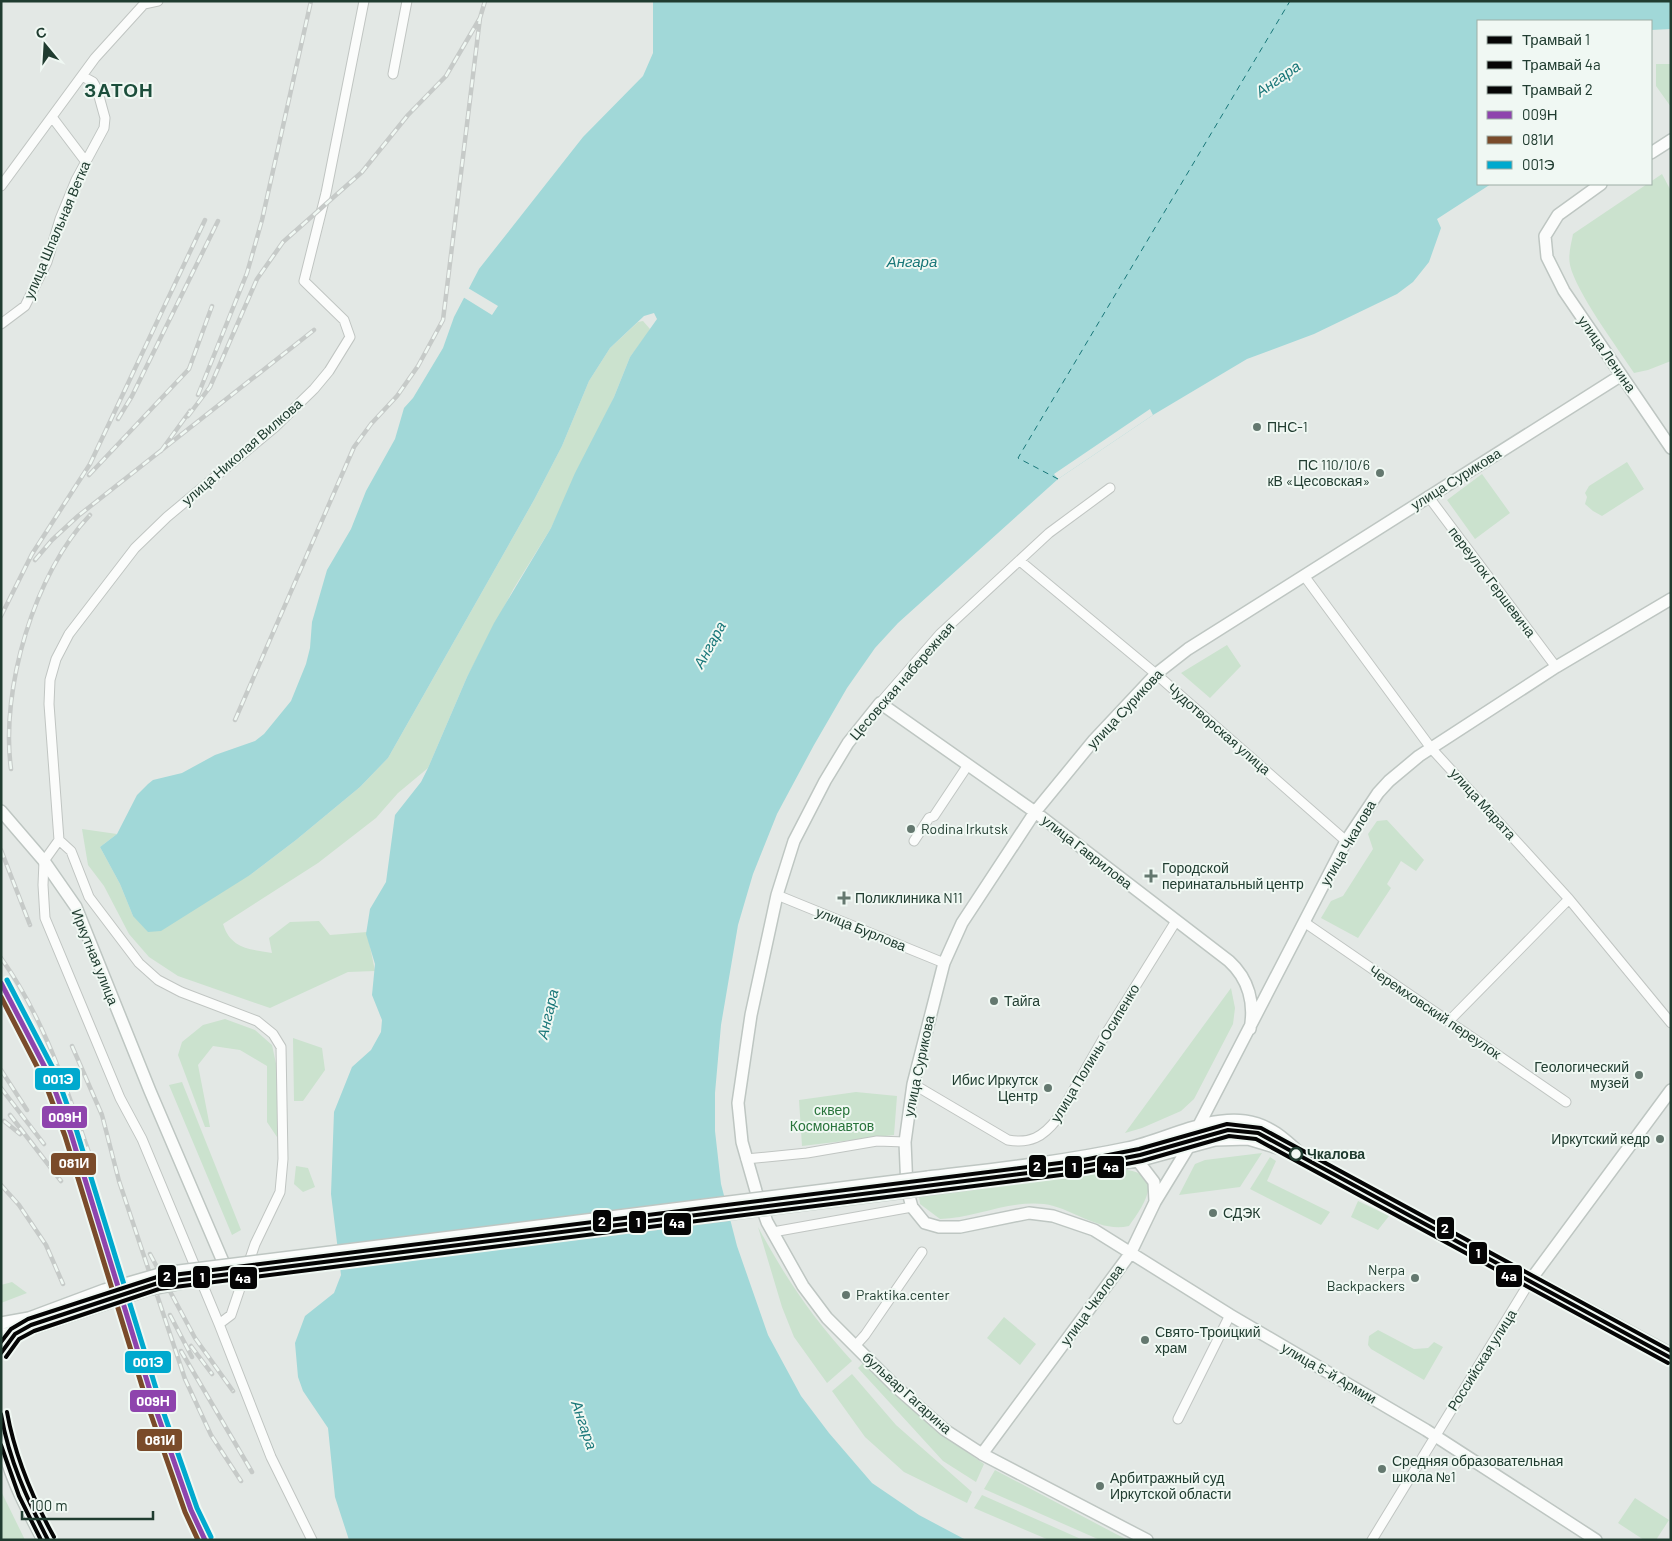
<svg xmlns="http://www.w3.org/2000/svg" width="1672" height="1541" font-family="Barlow,sans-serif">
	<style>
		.green { fill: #cbe2ce }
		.water { fill: #a1d8d8 }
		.pier { fill: #e3e8e5 }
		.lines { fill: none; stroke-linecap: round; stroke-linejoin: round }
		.ferry { stroke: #197779; stroke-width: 1; stroke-dasharray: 6 5; stroke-linecap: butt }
		.street-casing { stroke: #c0c5c2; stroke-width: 11 }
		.secondary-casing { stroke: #bec6c2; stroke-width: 14 }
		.street { stroke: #fbfcfb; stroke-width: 9 }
		.secondary { stroke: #fbfcfb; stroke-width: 11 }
		.rail-casing { stroke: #c6cac8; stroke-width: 4.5 }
		.rail { stroke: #f0f8f3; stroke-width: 2.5; stroke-dasharray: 8; stroke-linecap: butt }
		.secondary-bridge-casing { stroke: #bec6c2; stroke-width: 14; stroke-linecap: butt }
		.secondary-bridge { stroke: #fbfcfb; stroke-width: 11 }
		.rail-1-casing { stroke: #f0f8f3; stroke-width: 9 }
		.rail-2-casing { stroke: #f0f8f3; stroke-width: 9 }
		.rail-3-casing { stroke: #f0f8f3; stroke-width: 9 }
		.rail-1 { stroke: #8e44ad; stroke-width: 5 }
		.rail-2 { stroke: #7a4b2a; stroke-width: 5 }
		.rail-3 { stroke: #00a9ce; stroke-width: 5 }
		.tram-1-casing { stroke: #f0f8f3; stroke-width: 8 }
		.tram-2-casing { stroke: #f0f8f3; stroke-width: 8 }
		.tram-3-casing { stroke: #f0f8f3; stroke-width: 8 }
		.tram-1 { stroke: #050505; stroke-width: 4 }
		.tram-2 { stroke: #050505; stroke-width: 4 }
		.tram-3 { stroke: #050505; stroke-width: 4 }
		.poi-dot { fill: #64786f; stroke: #f0f8f3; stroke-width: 2 }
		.stop-dot { fill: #f0f8f3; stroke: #203c30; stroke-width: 2.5 }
		.labels { text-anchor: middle; stroke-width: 4; stroke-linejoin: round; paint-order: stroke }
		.street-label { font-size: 14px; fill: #203c30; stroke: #f0f8f3 }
		.poi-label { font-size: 14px; fill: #203c30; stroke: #f0f8f3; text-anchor: start }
		.park-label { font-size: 14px; fill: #29743b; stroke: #f0f8f3 }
		.stop-label { font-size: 14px; font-weight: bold; fill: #203c30; stroke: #f0f8f3; text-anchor: start }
		.water-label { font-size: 15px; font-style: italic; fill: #197779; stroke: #f0f8f3 }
		.district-label { font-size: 19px; font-weight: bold; letter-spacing: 1px; fill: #1b4e3b; stroke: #f0f8f3 }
		.line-badge { stroke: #f0f8f3; stroke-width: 2 }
		.badge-label { font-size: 14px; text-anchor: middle; font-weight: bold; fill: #fff }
	</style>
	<rect width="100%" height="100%" fill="#e3e8e5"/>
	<path class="green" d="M1656,64h15v43l-15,-21z
		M1662,174l9,17v170l-23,9 -14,3c-17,-26 -58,-81 -64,-108 -2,-11 1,-20 3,-31z
		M643,321l7,8 -2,4 -18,24 -16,40 -63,131 -37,60 -47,89 -39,91 -30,25 -22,25 -58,45 -95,61c8,25 26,25 49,29l-3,-15 21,-16 29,-1 11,14 37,-3 8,39 -27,1 -78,36 -92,-32 -29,-19 -20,-23 -25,-48 -16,-21 -6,-36 35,5 -17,13 20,37 13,32 117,-41 46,-35 64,-53 28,-29 146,-258 28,-54 27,-65 21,-33 28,-26z
		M1627,462l17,27 -42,27 -9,-5 -8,-7 2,-7 -2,-4 4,-7z
		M1482,474l28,39 -35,26 -28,-39z
		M1227,645l14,21 -31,32 -29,-25z
		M1387,820l37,40 -8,11 -15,-10 -14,23 4,4 -33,50 -37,-20 10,-17 12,-5 30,-47 -5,-15 9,-13z
		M1231,988l4,20 -2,16 -39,75 -13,12 -39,17 -17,5z
		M225,1019l30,11 17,15 6,28 1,56 -2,8 -10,-15v-56l-27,-16 -27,-4 -15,19 12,62h-5l-27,-72 4,-13 21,-17z
		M293,1038l29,10 3,22 -22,31h-9z
		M182,1082l59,148 -9,5 -63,-150z
		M856,1092l41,4 -3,39 -92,11 -3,-46z
		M1262,1153l-22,34 -61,8 16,-31 10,-4z
		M1270,1157l6,4 -9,20 63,31 -9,13 -71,-36z
		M296,1166l12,2 7,19 -12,5 -9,-8z
		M1127,1170c39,6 15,37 2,56 -30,7 -56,-18 -85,-22 -35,-4 -69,14 -104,15l-20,-15 -1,-7z
		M1358,1201l31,15 -11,14 -27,-13z
		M758,1227c28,52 54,90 94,134l-25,22 -33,-46 -12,-30z
		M12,1282l15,11 -26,10v-18z
		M1004,1317l32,27 -16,21 -33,-27z
		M1378,1330l36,19 14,-1 6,-6 9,5 -19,33 -53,-31 -3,-4 1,-9z
		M863,1363l78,71 43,30 -8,18 -33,-21 -85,-93z
		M852,1374l44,51 76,67 -5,11 -63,-31 -39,-35 -33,-46z
		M995,1470l119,63 14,7h-28l-116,-51z
		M1,1491l24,49h-24z
		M982,1495l101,45h-34l-75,-32z
		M1635,1498l34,22 -13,20h-12l-26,-17z"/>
	<path class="water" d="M653,1h1018v28l-20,1v-9h-173v163h13l-54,35 4,9 -12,34 -16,20 -16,12 -83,40 -67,25 -94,56 -95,64 -160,144 -23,25 -28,40 -33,57 -37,69 -24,60 -15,51 -17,100 -6,68v38l6,53 16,62 31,89 33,61 28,37 43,50 47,32 47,25h-617l-14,-43 -7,-69 -25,-37 -5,-14 -3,-34 10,-27 29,-23 7,-18 -10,-81 3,-82 18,-45 19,-17 10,-18 1,-12 -10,-25 3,-31 -9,-30 4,-25 16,-27 9,-67 26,-33 7,-14 39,-91 27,-54 57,-95 24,-55 39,-76 16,-40 27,-38 -3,-6 -10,3 -34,32 -21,33 -27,65 -28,54 -146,258 -28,29 -64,53 -46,35 -89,56 -13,1 -15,-16 -13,-32 -20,-37 17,-13 20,-39 11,-11 5,-4 29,-7 33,-18 40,-14 9,-7 27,-33 15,-37 4,-16 2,-26 15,-52 24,-41 15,-38 29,-52 9,-31 9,-10 30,-50 11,-31 25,-48 104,-132 60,-61 10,-23z"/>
	<path class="pier" d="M468,288l30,18 -6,9 -29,-18z
		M1150,409l3,6 -95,64 -4,-5z"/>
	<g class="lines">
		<path class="ferry" d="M1058,479l-40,-21 272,-457"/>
		<defs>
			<path id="street" d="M393,74l14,-73
				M52,117l34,45
				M1,186l94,-128 49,-54 14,-3
				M1,324l24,-18 22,-44 13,-43 16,-39 28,-52 1,-10 -8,-29 -4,-7 -11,-6
				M1428,496l128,171
				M1020,561l136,113 190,167
				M1305,577l126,171 138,151 102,124
				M880,703l60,-69 109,-101 61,-45
				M59,840l12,11 18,46 50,66 19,17 23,12 76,29 16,13 8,13 2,112 -3,33 -25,52 -24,71 -12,9
				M914,841l15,-23 5,-2 34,-51
				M777,895l167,68
				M1304,922l262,180
				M1449,1021l120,-122
				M913,1084l95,56c22,4 35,-3 49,-21l50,-87 69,-111
				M746,1159l61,-6 70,-12 28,1
				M773,1232l139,-25
				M855,1346l10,-11 57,-83
				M1178,1419l52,-104
				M312,1540l-41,-83 -52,-133 -77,-185 -22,-41 -75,-180 -2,-33 1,-24 15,-21 -10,-136 1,-24 6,-21 13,-25 66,-86 32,-31 108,-90 39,-38 15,-18 21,-34 -6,-17 -40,-39 22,-88 38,-192
				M1372,1540l160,-262"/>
			<path id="secondary" d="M1651,153l20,-13
				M1601,184l-43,31 -13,21 2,21 17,34 107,157
				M1,811l43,50 32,46 74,184 74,173
				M1174,1151l10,-6 14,-18 148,-286 32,-48 11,-12 30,-25 137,-89 115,-68
				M1138,1161l16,21 1,19
				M928,1177c66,-8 133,-15 199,-29 38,-8 78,-32 118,-27 24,3 40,18 57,34l369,199
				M929,1189l209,-28 77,-21 33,-1 50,15
				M1532,1278l139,-188
				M1,1323l28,-5
				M1,1334l15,-1 17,-5
				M1,1436c6,37 25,71 42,104
				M982,1454l148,-200 25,-52 33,-54
				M1147,1540l-165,-86 -37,-24 -50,-44 -68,-68 -24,-32 -36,-64 -11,-31 -14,-49 -4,-39 13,-88 26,-120 17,-54 31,-60 23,-38 32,-40 155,109 194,149c20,18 26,43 21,68
				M1596,1540l-170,-110 -196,-115 -136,-85 -41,-14 -24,-3 -69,14h-21l-14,-4 -13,-16 -5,-18 -2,-47 8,-58 31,-121 18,-40 73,-111 59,-72 62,-66 32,-25 432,-273"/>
		</defs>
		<use href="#street" class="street-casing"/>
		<use href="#secondary" class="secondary-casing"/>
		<use href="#street" class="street"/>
		<use href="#secondary" class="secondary"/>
		<defs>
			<path id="rail" d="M198,395l49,-122 15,-53 49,-219
				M188,416l22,-29 47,-108 26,-37 79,-70 46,-57 38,-39 34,-58 5,-17
				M118,419l14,-23 86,-175
				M161,451l29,-40
				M89,475l100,-106 23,-63
				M35,560l17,-20 26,-24 236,-186
				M1,616l31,-62 58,-90 115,-244
				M235,720l119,-273 17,-23 26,-28 21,-30 25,-46 37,-302
				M11,769c-11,-80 24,-197 79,-254
				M1,850l29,75
				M1,958c44,61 66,133 91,203
				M72,1046l30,69 17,66 66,198 26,56 30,46
				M1,1070l26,40
				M1,1088l43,56
				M10,1115l51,66
				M4,1121l16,13
				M1,1185l18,20 27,40 17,39
				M150,1254l45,84 38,53
				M170,1315l22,42
				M191,1346l21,28
				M181,1351l71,121"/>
		</defs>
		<use href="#rail" class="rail-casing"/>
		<use href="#rail" class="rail"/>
		<defs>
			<path id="secondary-bridge" d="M29,1318l75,-28 59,-17 765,-96
				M33,1328l114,-38 46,-9 736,-92"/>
		</defs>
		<use href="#secondary-bridge" class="secondary-bridge-casing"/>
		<use href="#secondary-bridge" class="secondary-bridge"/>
		<defs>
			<path id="rail-1" d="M1,983l49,94 21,57 85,276 35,100 14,30"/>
			<path id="rail-2" d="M1,997l43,83 21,56 85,276 35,100 13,28"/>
			<path id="rail-3" d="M7,980l49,94 21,58 85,276 35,100 14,29"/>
		</defs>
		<use href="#rail-1" class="rail-1-casing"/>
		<use href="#rail-2" class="rail-2-casing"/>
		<use href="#rail-3" class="rail-3-casing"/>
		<use href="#rail-1" class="rail-1"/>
		<use href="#rail-2" class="rail-2"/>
		<use href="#rail-3" class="rail-3"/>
		<defs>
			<path id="tram-1" d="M1,1353l14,-19 16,-9 127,-42 926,-117 56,-11 88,-25 30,3 413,225
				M1,1414c8,46 26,85 47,126"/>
			<path id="tram-2" d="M6,1357l13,-18 15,-8 125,-42 926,-117 57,-11 87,-25 27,3 412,224
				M1,1445l18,51 22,44"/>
			<path id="tram-3" d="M1,1342l10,-13 17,-10 129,-42 926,-117 56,-11 88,-25 34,4 410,223
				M7,1412c8,45 25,85 47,125"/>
		</defs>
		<use href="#tram-1" class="tram-1-casing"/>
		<use href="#tram-2" class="tram-2-casing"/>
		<use href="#tram-3" class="tram-3-casing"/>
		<use href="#tram-1" class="tram-1"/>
		<use href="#tram-2" class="tram-2"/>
		<use href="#tram-3" class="tram-3"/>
	</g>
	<g class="poi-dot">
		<circle cx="1257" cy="427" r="5"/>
		<circle cx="1380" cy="473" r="5"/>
		<circle cx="911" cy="829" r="5"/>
		<path d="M1148.5 868.5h5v5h5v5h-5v5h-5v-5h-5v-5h5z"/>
		<path d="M841.5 890.5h5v5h5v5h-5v5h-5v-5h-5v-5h5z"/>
		<circle cx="994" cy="1001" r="5"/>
		<circle cx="1639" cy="1075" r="5"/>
		<circle cx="1048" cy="1088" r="5"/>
		<circle cx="1660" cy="1139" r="5"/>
		<circle cx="1213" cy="1213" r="5"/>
		<circle cx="1415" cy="1278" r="5"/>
		<circle cx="846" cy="1295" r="5"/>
		<circle cx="1145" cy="1340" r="5"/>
		<circle cx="1382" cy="1469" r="5"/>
		<circle cx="1100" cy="1486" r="5"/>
	</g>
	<circle class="stop-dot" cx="1296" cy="1154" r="6"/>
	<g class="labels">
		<g class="street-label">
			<text transform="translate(57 230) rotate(-67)" y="5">улица Шпальная Ветка</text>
			<text transform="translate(1607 354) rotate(55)" y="5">улица Ленина</text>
			<text transform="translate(242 452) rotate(-41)" y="5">улица Николая Вилкова</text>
			<text transform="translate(1456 479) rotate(-32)" y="5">улица Сурикова</text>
			<text transform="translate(1492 582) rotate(53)" y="5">переулок Гершевича</text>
			<text transform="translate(902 681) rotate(-49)" y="5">Цесовская набережная</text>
			<text transform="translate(1125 709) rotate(-47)" y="5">улица Сурикова</text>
			<text transform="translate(1219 729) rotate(41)" y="5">Чудотворская улица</text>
			<text transform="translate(1483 804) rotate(48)" y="5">улица Марата</text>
			<text transform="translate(1348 843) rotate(-60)" y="5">улица Чкалова</text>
			<text transform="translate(1087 852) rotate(38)" y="5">улица Гаврилова</text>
			<text transform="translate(861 929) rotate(22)" y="5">улица Бурлова</text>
			<text transform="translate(95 957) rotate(68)" y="5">Иркутная улица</text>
			<text transform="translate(1435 1012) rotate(34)" y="5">Черемховский переулок</text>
			<text transform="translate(1095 1053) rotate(-59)" y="5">улица Полины Осипенко</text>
			<text transform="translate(919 1066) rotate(-78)" y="5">улица Сурикова</text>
			<text transform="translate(1092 1305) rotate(-54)" y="5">улица Чкалова</text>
			<text transform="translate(1482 1360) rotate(-58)" y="5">Российская улица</text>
			<text transform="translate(1329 1373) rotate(30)" y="5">улица 5-й Армии</text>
			<text transform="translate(907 1393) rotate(42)" y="5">бульвар Гагарина</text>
		</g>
		<g class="poi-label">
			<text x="1267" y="432">ПНС-1</text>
			<text x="1370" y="470" text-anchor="end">ПС 110/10/6<tspan x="1370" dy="16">кВ «Цесовская»</tspan></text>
			<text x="921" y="834">Rodina Irkutsk</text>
			<text x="1162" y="873">Городской<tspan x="1162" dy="16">перинатальный центр</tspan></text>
			<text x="855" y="903">Поликлиника N11</text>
			<text x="1004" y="1006">Тайга</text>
			<text x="1629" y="1072" text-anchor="end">Геологический<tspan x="1629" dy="16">музей</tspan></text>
			<text x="1038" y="1085" text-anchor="end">Ибис Иркутск<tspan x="1038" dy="16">Центр</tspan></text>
			<text x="1650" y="1144" text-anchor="end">Иркутский кедр</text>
			<text x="1223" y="1218">СДЭК</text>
			<text x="1405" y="1275" text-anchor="end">Nerpa<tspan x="1405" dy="16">Backpackers</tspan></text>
			<text x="856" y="1300">Praktika.center</text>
			<text x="1155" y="1337">Свято-Троицкий<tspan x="1155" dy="16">храм</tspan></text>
			<text x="1392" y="1466">Средняя образовательная<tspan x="1392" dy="16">школа №1</tspan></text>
			<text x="1110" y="1483">Арбитражный суд<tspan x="1110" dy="16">Иркутской области</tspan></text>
		</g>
		<g class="park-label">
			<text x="832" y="1115">сквер<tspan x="832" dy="16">Космонавтов</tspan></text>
		</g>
		<g class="stop-label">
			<text x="1307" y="1159">Чкалова</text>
		</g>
		<g class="water-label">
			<text transform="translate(1278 79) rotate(-35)" y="5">Ангара</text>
			<text x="912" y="267">Ангара</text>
			<text transform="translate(710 645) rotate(-61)" y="5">Ангара</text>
			<text transform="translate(548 1014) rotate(-77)" y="5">Ангара</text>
			<text transform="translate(584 1425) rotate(71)" y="5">Ангара</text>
		</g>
		<g class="district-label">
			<text x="119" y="97">ЗАТОН</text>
		</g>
	</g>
	<g class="line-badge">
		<rect x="34" y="1067" width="47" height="24" rx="5" fill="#00a9ce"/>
		<rect x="41" y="1105" width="47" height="24" rx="5" fill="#8e44ad"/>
		<rect x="50" y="1152" width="47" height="24" rx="5" fill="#7a4b2a"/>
		<rect x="1028" y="1154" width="19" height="24" rx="5" fill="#050505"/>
		<rect x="1096" y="1155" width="29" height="24" rx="5" fill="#050505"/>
		<rect x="1064" y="1155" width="19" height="24" rx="5" fill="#050505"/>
		<rect x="592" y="1209" width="20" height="24" rx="5" fill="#050505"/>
		<rect x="628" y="1210" width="19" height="24" rx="5" fill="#050505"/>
		<rect x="663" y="1212" width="29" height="24" rx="5" fill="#050505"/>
		<rect x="1436" y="1216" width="19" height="24" rx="5" fill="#050505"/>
		<rect x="1468" y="1241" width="20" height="24" rx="5" fill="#050505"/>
		<rect x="157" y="1264" width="20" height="24" rx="5" fill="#050505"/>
		<rect x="1495" y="1264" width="28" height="24" rx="5" fill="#050505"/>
		<rect x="192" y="1265" width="19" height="24" rx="5" fill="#050505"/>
		<rect x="229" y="1266" width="29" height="24" rx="5" fill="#050505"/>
		<rect x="124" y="1350" width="48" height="24" rx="5" fill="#00a9ce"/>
		<rect x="129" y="1389" width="48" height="24" rx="5" fill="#8e44ad"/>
		<rect x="136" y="1428" width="47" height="24" rx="5" fill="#7a4b2a"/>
	</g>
	<g class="badge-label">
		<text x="58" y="1084">001Э</text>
		<text x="65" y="1122">009Н</text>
		<text x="74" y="1168">081И</text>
		<text x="1037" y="1171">2</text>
		<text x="1111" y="1172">4a</text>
		<text x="1074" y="1172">1</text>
		<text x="602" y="1226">2</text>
		<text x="638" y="1227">1</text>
		<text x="677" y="1228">4a</text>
		<text x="1445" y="1233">2</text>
		<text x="1478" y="1258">1</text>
		<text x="167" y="1281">2</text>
		<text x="1509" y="1281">4a</text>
		<text x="202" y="1282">1</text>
		<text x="243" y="1283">4a</text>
		<text x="148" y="1367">001Э</text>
		<text x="153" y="1406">009Н</text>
		<text x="160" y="1445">081И</text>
	</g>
	<rect width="1672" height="1541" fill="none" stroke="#203c30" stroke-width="5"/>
	<rect x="1477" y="20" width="175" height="165" fill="#f0f8f3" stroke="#9dada5"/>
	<rect x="1487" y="36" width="25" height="8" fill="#050505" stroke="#9dada5"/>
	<text x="1522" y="45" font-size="15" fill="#203c30">Трамвай 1</text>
	<rect x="1487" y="61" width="25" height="8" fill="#050505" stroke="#9dada5"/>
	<text x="1522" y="70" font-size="15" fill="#203c30">Трамвай 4a</text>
	<rect x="1487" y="86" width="25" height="8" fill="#050505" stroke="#9dada5"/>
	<text x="1522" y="95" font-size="15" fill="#203c30">Трамвай 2</text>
	<rect x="1487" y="111" width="25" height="8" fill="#8e44ad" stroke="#9dada5"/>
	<text x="1522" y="120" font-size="15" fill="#203c30">009Н</text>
	<rect x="1487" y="136" width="25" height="8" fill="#7a4b2a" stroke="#9dada5"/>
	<text x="1522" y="145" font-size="15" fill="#203c30">081И</text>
	<rect x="1487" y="161" width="25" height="8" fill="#00a9ce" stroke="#9dada5"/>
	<text x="1522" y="170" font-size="15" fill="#203c30">001Э</text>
	<g transform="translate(45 45) rotate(342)" stroke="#f0f8f3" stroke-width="4" paint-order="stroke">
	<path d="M0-4L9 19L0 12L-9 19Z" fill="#203c30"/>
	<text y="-8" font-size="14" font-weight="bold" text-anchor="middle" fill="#203c30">С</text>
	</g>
	<path d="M22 1511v8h131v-8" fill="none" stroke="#203c30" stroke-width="2.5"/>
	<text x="30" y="1511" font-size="15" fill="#203c30" stroke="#f0f8f3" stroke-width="4" paint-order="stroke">100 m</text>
</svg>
